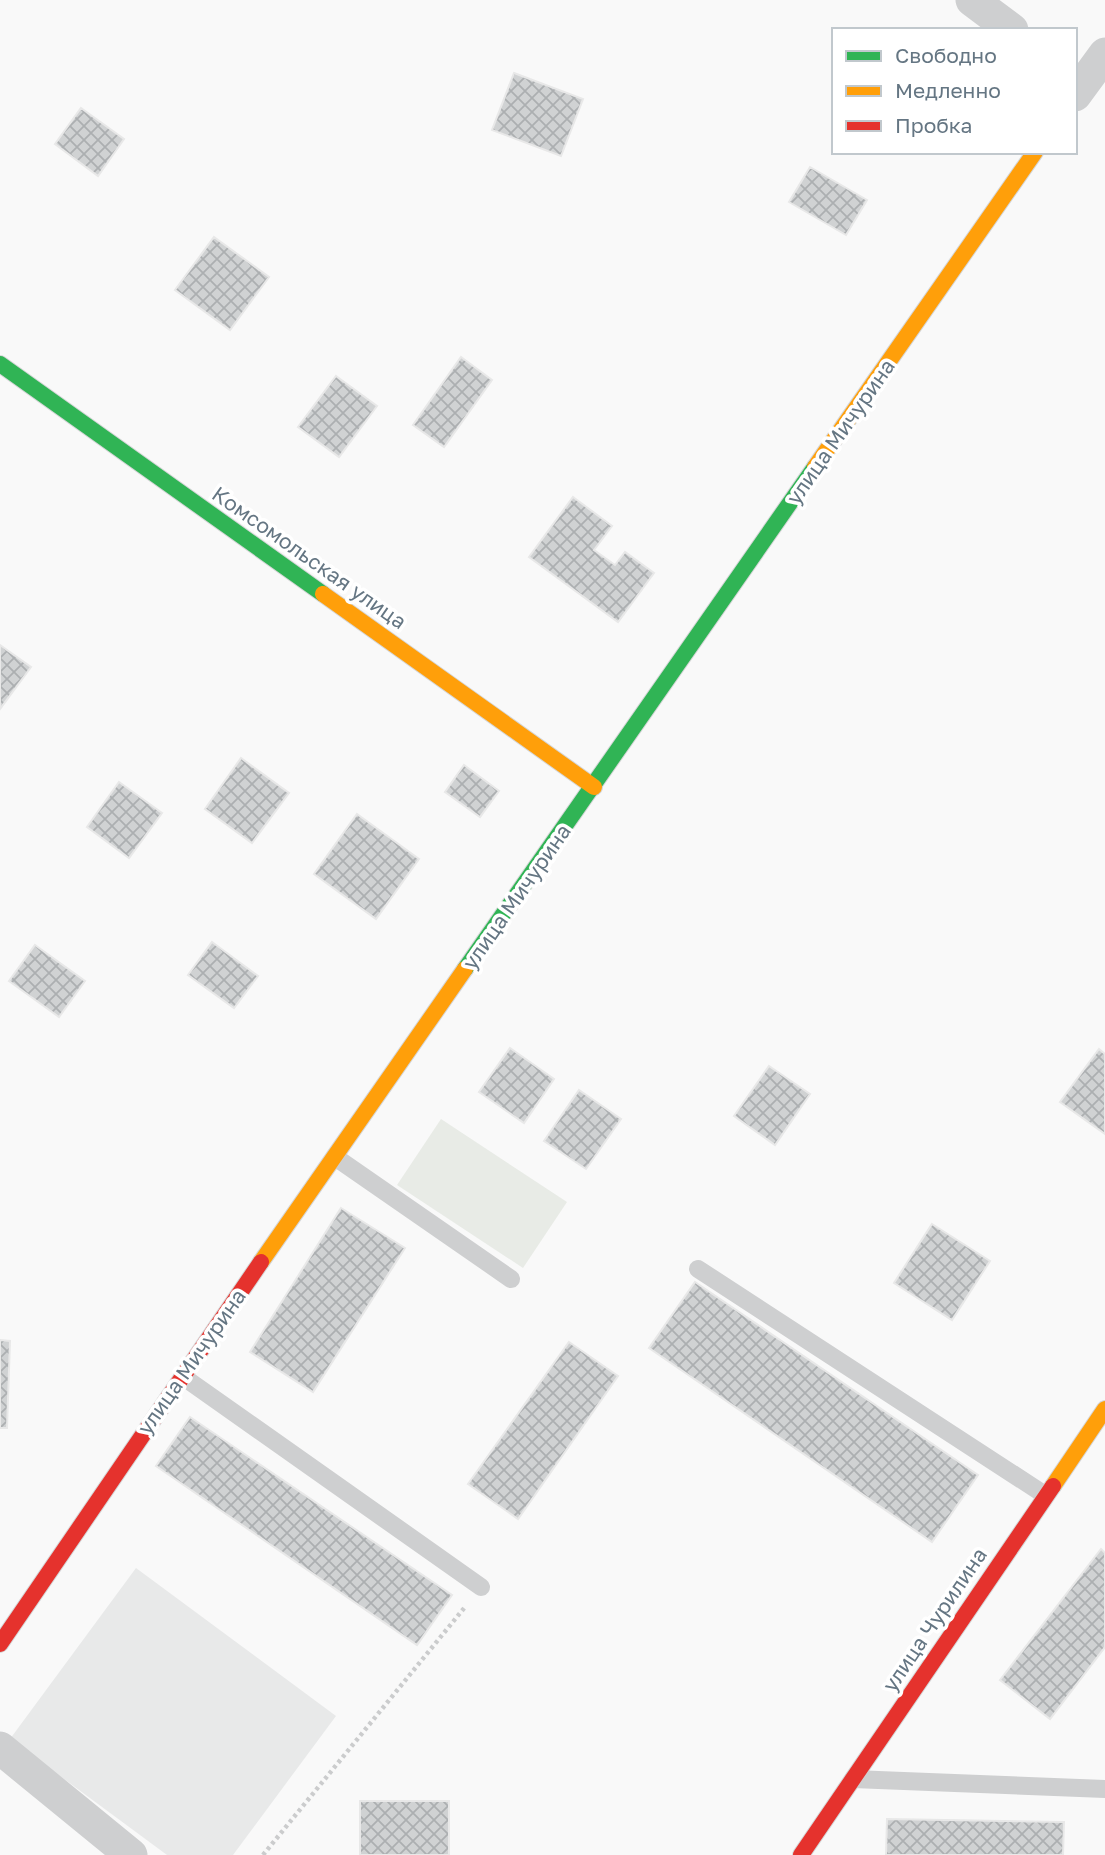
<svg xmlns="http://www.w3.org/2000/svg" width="1105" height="1855" font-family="'Golos Text',sans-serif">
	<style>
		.built { fill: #e8e9e9 }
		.green { fill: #e8ebe6 }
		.building { fill: url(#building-cross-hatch); stroke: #e8e8e8; stroke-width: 2 }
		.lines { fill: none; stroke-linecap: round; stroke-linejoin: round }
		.fast-casing { stroke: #d5d6d7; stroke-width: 18 }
		.slow-casing { stroke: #d5d6d7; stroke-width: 18 }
		.jam-casing { stroke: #d5d6d7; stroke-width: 18 }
		.path { stroke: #cbcccd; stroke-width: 4.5; stroke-dasharray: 3.5 3.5; stroke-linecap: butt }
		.lane { stroke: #cecfd0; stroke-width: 18 }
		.street { stroke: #cecfd0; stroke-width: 33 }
		.fast { stroke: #30b455; stroke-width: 16 }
		.slow { stroke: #ff9f0a; stroke-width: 16 }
		.jam { stroke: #e5322d; stroke-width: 16 }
		.labels { text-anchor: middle; stroke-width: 7; stroke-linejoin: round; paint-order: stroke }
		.street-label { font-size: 21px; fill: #657683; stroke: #fff }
	</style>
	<defs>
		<pattern id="building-cross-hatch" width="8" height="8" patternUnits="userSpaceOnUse" patternTransform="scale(1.75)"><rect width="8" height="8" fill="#d0d2d3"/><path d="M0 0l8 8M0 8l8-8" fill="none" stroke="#acafb1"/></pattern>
	</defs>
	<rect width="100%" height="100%" fill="#f9f9f9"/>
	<path class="built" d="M136,1568l200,148 -103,139h-66l-157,-116z"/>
	<path class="green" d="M441,1119l126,83 -44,66 -126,-83z"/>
	<path class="building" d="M514,73l69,26 -22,57 -69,-26z
		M81,108l43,31 -26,37 -43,-32z
		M810,167l57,33 -21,35 -57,-33z
		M214,237l55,40 -39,53 -55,-40z
		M461,357l31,23 -48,67 -31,-22z
		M336,376l41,30 -38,51 -41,-30z
		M573,497l39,29 -18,24 21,15 10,-13 29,21 -36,49 -89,-65z
		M0,645l31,22 -31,42z
		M241,758l48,35 -37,50 -47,-34z
		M464,765l35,26 -19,26 -35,-25z
		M119,782l43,31 -33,45 -42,-31z
		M357,814l62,45 -43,60 -62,-45z
		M212,942l46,34 -24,32 -46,-33z
		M35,945l50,36 -26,36 -50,-36z
		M510,1048l44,31 -30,44 -45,-31z
		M1099,1049l6,5v80l-45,-32z
		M769,1066l41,28 -35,51 -41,-29z
		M579,1090l42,29 -35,50 -42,-28z
		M341,1208l64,40 -92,144 -63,-40z
		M932,1224l58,37 -38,59 -58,-37z
		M695,1282l283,193 -46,67 -283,-194z
		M0,1340l10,1 -3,87h-7z
		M569,1342l49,34 -100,143 -50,-35z
		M190,1417l262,178 -35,50 -261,-179z
		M1101,1549l4,4v94l-55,72 -50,-39z
		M360,1801h89v54h-89z
		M887,1819l177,3 -1,33h-177z"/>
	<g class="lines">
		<defs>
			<path id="fast" d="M0,364l323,230
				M465,969l350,-502"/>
			<path id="slow" d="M815,467l220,-315
				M323,594l271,193
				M261,1262l204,-293
				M1053,1486l52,-77"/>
			<path id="jam" d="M0,1644l261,-382
				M801,1855l252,-369"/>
		</defs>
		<use href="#fast" class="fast-casing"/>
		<use href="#slow" class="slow-casing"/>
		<use href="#jam" class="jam-casing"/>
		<path class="path" d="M263,1855l202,-248"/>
		<path class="lane" d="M335,1157l176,122
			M698,1269l347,226
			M182,1376l299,211
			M853,1779l252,10"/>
		<path class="street" d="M972,0l40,30
			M1075,95l30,-41
			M0,1748l131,107"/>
		<use href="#fast" class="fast"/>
		<use href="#slow" class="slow"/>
		<use href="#jam" class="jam"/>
	</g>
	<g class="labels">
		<g class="street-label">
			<text transform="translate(841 432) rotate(-55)" y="7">улица Мичурина</text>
			<text transform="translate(309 558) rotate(35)" y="7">Комсомольская улица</text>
			<text transform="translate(517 897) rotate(-55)" y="7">улица Мичурина</text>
			<text transform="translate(192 1362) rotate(-55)" y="7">улица Мичурина</text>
			<text transform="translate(935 1620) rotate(-56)" y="7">улица Чурилина</text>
		</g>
	</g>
	<rect x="832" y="28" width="245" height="126" fill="#ffffff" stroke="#c1c8cd" stroke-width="2"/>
	<rect x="846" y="51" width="35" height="10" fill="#30b455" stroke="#c1c8cd" stroke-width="2"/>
	<text x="895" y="63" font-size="21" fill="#657683">Свободно</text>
	<rect x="846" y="86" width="35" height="10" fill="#ff9f0a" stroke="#c1c8cd" stroke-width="2"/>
	<text x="895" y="98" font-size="21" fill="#657683">Медленно</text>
	<rect x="846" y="121" width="35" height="10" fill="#e5322d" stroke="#c1c8cd" stroke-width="2"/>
	<text x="895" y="133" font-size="21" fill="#657683">Пробка</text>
</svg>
